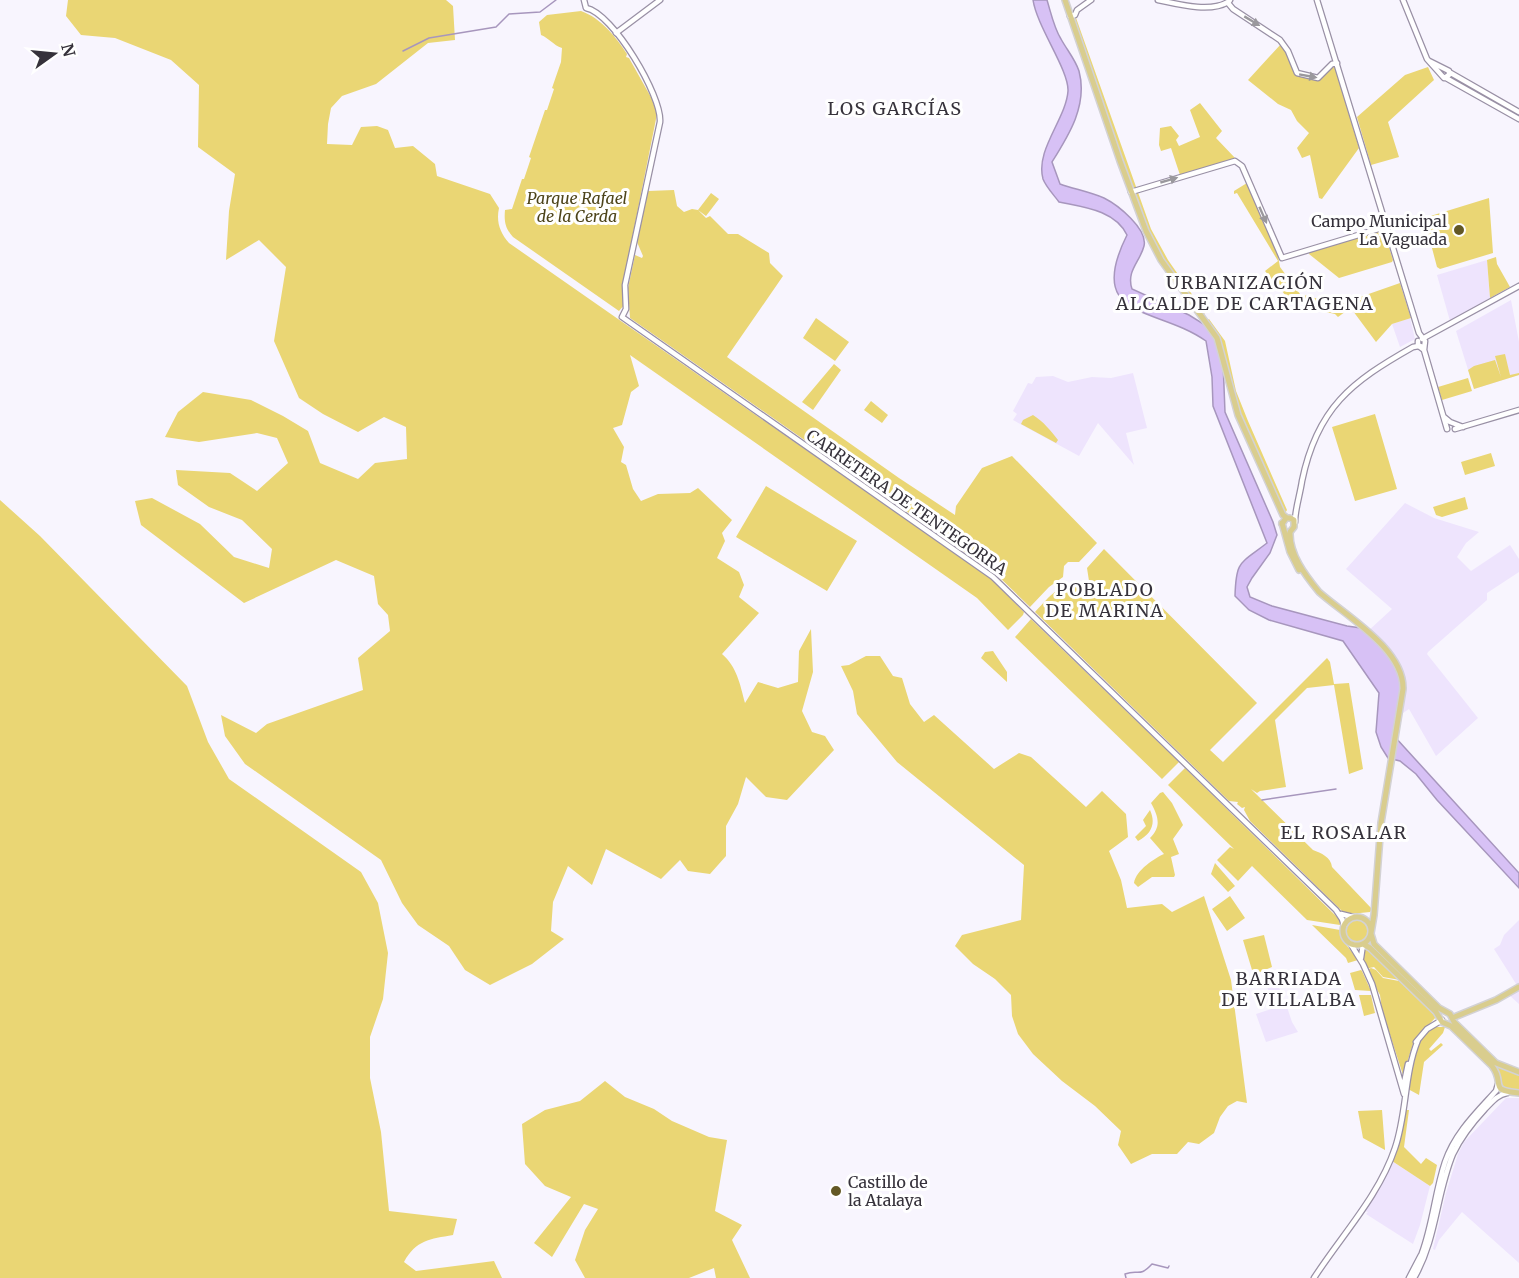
<svg xmlns="http://www.w3.org/2000/svg" width="1519" height="1278" font-family="Merriweather,serif">
	<style>
		.built { fill: #eee4fd }
		.green { fill: #ead674 }
		.water { fill: #d7c1f5; stroke: #a796bd; stroke-width: 1.5 }
		.lines { fill: none; stroke-linecap: round; stroke-linejoin: round }
		.stream { stroke: #a796bd; stroke-width: 1.5 }
		.tertiary-casing { stroke: #9990a5; stroke-width: 7 }
		.secondary-casing { stroke: #9990a5; stroke-width: 7 }
		.primary-casing { stroke: #d3d2d4; stroke-width: 8 }
		.tertiary { stroke: #fff; stroke-width: 4.5 }
		.secondary { stroke: #fff; stroke-width: 4.5 }
		.primary { stroke: #d9cd8e; stroke-width: 5 }
		.oneway { fill: #9a989d }
		.poi-dot { fill: #635825; stroke: #fff; stroke-width: 2 }
		.labels { text-anchor: middle; stroke-width: 6; stroke-linejoin: round; paint-order: stroke }
		.park-label { font-size: 16px; font-style: italic; fill: #4d441a; stroke: #fff }
		.poi-label { font-size: 16px; fill: #36323b; stroke: #fff; text-anchor: end }
		.street-label { font-size: 16px; fill: #36323b; stroke: #fff }
		.neighbourhood-label { font-size: 18px; letter-spacing: 1.5px; fill: #36323b; stroke: #fff }
	</style>
	<rect width="100%" height="100%" fill="#f8f5fe"/>
	<path class="built" d="M1487,260l3,38 -40,23 -13,-46z
		M1511,300l8,42v33l-45,14 -18,-58z
		M1410,318l5,21 -15,8 -8,-23z
		M1133,373l14,55 -21,5 8,32 -36,-42 -19,33 -66,-36 4,-6 -4,-3 15,-28 4,1 4,-7 17,-1 15,6 24,-5 19,1z
		M1405,503l29,15 45,14 -13,11 -9,14 14,14 39,-26 9,14v13l-32,21v7l-59,52 -1,2 51,64 -42,38 -27,-47 -6,4 -4,-2 -32,-79 25,-23 -46,-40z
		M1519,920v84l-11,-10 10,-7 -24,-38 6,-4 4,-10z
		M1273,974l11,25 -10,4 -11,-25z
		M1286,1004l6,18 6,10 -32,10 -10,-28z
		M1506,1098h13v165l-57,-51 -23,28 -4,10 -2,-1 13,-56 12,-39 6,-12z
		M1392,1161l38,25 -10,39 -7,19 -47,-30 2,-2 -3,-1z"/>
	<path class="green" d="M68,0h378l7,6 2,34 -27,3 -52,41 -34,12 -11,12 -3,16 -1,20 25,1 9,-18 16,-1 11,4 7,18 18,-2 22,18 2,12 53,18 9,14c-3,14 1,25 10,35l482,336 33,33 -1,3 -15,15 -31,-32 -347,-243 9,31 -8,6 -9,33 -9,3 11,19 -3,15 5,3 7,24 8,12 17,-7 32,-1 8,-5 34,32 -10,13 3,8 -8,17 22,14 5,13 -5,12 20,16 -37,41c15,13 18,30 23,49l13,-21 20,6 20,-6 1,-31 12,-22 2,43 -11,39 10,21 13,4 9,14 -47,50 -21,-3 -20,-20 -8,27 -12,22v30l-16,18 -22,-3 -8,-11 -19,19 -55,-30 -14,36 -24,-19 -15,36 -2,29 13,8 -32,25 -42,21 -25,-15 -16,-24 -31,-21 -16,-22 -21,-43 -136,-96 -20,-28 -4,-21 35,18 11,-9 96,-34 -5,-32 32,-27 -2,-16 -10,-11 -4,-28 -38,-16 -92,43 -103,-78 -6,-24 17,-3 48,26 34,33 35,11 3,-19 -30,-29 -33,-13 -31,-22 -2,-15 54,3 27,18 31,-28 -11,-25 -20,-5 -58,9 -34,-5 13,-25 25,-20 48,8 32,16 25,15 12,32 38,16 17,-16 32,-4 -1,-32 -22,-10 -26,15 -35,-18 -24,-16 -25,-57 12,-74 -27,-27 -33,20 3,-49 6,-37 -37,-27 1,-62 -28,-25 -56,-22 -34,-3 -15,-19z
		M581,11c20,7 35,26 46,43l-1,3 3,1 23,41 5,15 -34,170 1,21 -5,6 -106,-74c-8,-9 -9,-16 -8,-27l7,-1 10,-30h2l7,-21 -2,-1 16,-47h2l7,-21 -2,-1 9,-26 1,-14c-9,-3 -13,-10 -21,-13l-2,-13 8,-7z
		M1075,15l76,214 17,31 37,53 -4,3 -40,-56 -15,-29 -76,-215z
		M1281,44l6,8 9,22 17,5 20,-13h2l24,82 -37,51 -3,-1 -9,-43 -8,3 -5,-10 12,-15 -12,-12 -6,-11 -13,-6 -30,-24z
		M1428,67l6,13 -46,42 11,35 -28,8 -14,-48 48,-42z
		M1200,103l22,28 -6,7 20,21 -56,16 -9,-27 -10,3 -2,-6 1,-17 11,-2 8,10 -3,4 3,6 21,-9 -10,-27z
		M1247,183l30,68 3,16 20,27 41,11 5,-3v-1l14,-4 40,-14 11,35 -19,6 -16,18 -23,-31 -4,-2 -11,8 -3,-3 -9,-2 2,-2 -32,-9 -4,2 -27,-32 13,-10 -41,-68 -3,1v-3z
		M674,190l3,16 7,6 8,-3 6,1 13,-17 8,6 -13,17 -8,-6 8,8 4,-2 18,18h10l31,19 1,10 13,13 -56,81 172,121 56,37 1,-9 26,-38 30,-12 85,87 -18,19h-11l-4,4 -1,11 -14,10 -19,20 -34,-33 -366,-256 -2,-30 7,-33 7,3 1,-2 -6,-14 11,-51z
		M1489,198l4,55 -53,16 -3,-2 -13,-49z
		M1381,230l3,1 9,29 -1,2 -53,16 -30,-24 1,-3z
		M1496,257l1,7 13,23 -20,11 -3,-38z
		M816,318l33,24 -14,19 -32,-23z
		M1209,319l16,22 11,50 12,30 39,89 -3,5 -40,-87 -39,-107z
		M1505,354l5,21 9,-2v2l-45,14 -6,-19 6,-4 21,-6 6,17 -6,-21z
		M834,364l7,6 -28,40 -11,-8z
		M1468,378l4,13 -30,9 -4,-13z
		M871,401l17,14 -6,8 -18,-13z
		M1375,414l22,75 -42,12 -23,-74z
		M1033,415c11,7 17,15 25,25l-2,3 -35,-19 2,-4z
		M1491,453l4,13 -30,9 -4,-13z
		M766,486l91,55 -30,50 -91,-54z
		M1465,497l3,12 -26,8 -6,-2 -3,-8z
		M0,500l40,36 147,150 21,56 21,37 132,93 17,31 10,50 -5,46 -13,38v41l11,54 8,79 68,8 -4,16c-23,4 -37,5 -49,27l12,9 78,-10 8,17h-502z
		M1104,549l153,154 -47,47 13,12 104,-104 3,4 4,22 15,-1 14,86 -14,5 -15,-89 -27,3 -32,32 11,67 -26,4 -3,2 -6,-4 62,61c8,3 18,7 19,17l40,42 -2,3 -20,2 -7,-2 -93,-91 -6,-11 1,-3 -3,1 -5,-4 1,-2 -9,-1 -194,-189c13,-14 28,-34 49,-26l5,-5 -2,-13z
		M1031,619l148,143 -17,17 -147,-142z
		M993,651l14,21v10l-26,-24 4,-6z
		M866,656h14l13,20 9,2 8,26 14,18 10,-7 60,54 25,-16 12,4 55,50 16,-16 24,23 2,23 -19,14 12,29 6,28 35,-4 10,8 32,-16 27,84 16,123 -10,-2 -9,5 -8,11 -6,16 -15,11 -11,-2 -11,12h-25l-21,10 -13,-19 3,-14 -26,-25 -33,-25 -29,-27 -15,-20 -6,-18 -1,-21 -16,-16 -22,-15 -18,-18 7,-11 59,-15 3,-55 -127,-103 -40,-48 -4,-23 -12,-25 8,-1z
		M1185,768l149,146 5,5 1,6 -33,-5 -55,-54 -14,15 -21,-21 13,-13 4,2 -66,-64z
		M1163,792l9,11 11,22 -10,14 6,15 -8,3 4,18 -1,2h-22l-14,10 -4,-4c2,-13 21,-25 30,-29l-14,-16c12,-12 8,-22 1,-35l9,-10z
		M1150,810c6,13 2,24 -12,31l-3,-4 11,-11 -3,-6z
		M1215,863l20,23 -7,6 -17,-18z
		M1230,896l15,22 -18,13 -15,-22z
		M1354,917c13,0 17,8 16,20l35,38 -5,5 -17,-3 -9,-10 -9,2 -4,-14 1,-11 -12,-1 -7,-8 3,-13z
		M1312,925l28,5 1,8 17,22 -10,3 -2,-5z
		M1264,935l8,32 -12,5 -8,-2 -9,-30z
		M1371,968l5,2 7,8 16,3 37,36 -22,24 -11,34 -21,-65 -2,-15 -14,-25z
		M1361,970l1,1 9,20 -16,-1 -5,-17z
		M1359,995h12l4,18 -11,3z
		M1435,1027h10l-2,6 -14,16 2,2 10,-8 2,2 -19,17 -5,33 -11,-6c4,-24 5,-48 27,-62z
		M1473,1041l23,22 23,9v21l-15,-2 -7,-16z
		M605,1081l20,16 29,12 18,12 37,16 18,3 -12,71 27,14 -10,15 18,38h-34l-2,-10 -25,10h-104l-10,-18 10,-30 13,-21 -14,-5 -32,53 -18,-14 37,-46 -26,-11 -20,-22 -3,-40 23,-14 35,-9z
		M1382,1110l3,39v1l-22,-12 -5,-27z
		M1405,1110h4l-5,37 17,17 5,-6 11,7 -4,18 -3,3 -38,-25 8,-20z"/>
	<path class="water" d="M1033,0h14c4,13 7,28 14,39 6,11 14,20 18,32 9,34 -10,64 -27,91l8,22c14,5 30,8 44,14 14,7 44,31 40,48 -4,16 -18,25 -12,43l57,26 21,13 4,6 9,27 2,51 48,110 4,13 -2,5 -5,13 -18,25 -5,9 3,10 22,9 75,20 14,2 24,20 17,32 -7,57 124,136v15l-82,-88 -21,-26 -16,-13 -12,-3 -7,-11 -5,-15 3,-39 -36,-52 -74,-21 -20,-10 -14,-14c1,-36 5,-32 32,-53l-54,-137 -1,-29 -6,-36c-49,-35 -122,-20 -79,-106 -12,-25 -44,-28 -68,-33 -5,-7 -13,-15 -16,-23 -8,-29 23,-60 25,-88 1,-21 -31,-64 -35,-91z"/>
	<g class="lines">
		<path class="stream" d="M403,51l26,-13 67,-11 13,-13 31,-2 16,-12
			M1262,800l74,-11
			M1126,1278l-1,-4c14,-5 14,4 27,-10l16,4 1,-2"/>
		<defs>
			<path id="tertiary" d="M1158,0c19,4 52,13 70,2
				M1403,0l24,59 17,19 5,-3v-4l-4,-2
				M1070,16l5,-1 2,-5 14,-10
				M616,33l44,-33
				M1429,61l16,8
				M1449,72l70,40
				M1446,78l73,41
				M1131,192l104,-31 7,5 40,92 103,-31 1,-2
				M1422,339l97,-53
				M1295,522c0,-13 5,-27 7,-41 15,-73 49,-99 111,-134l6,-1
				M1350,943l13,21 9,20 32,110
				M1361,958l2,-14
				M1416,1042l11,-13 15,-9
				M1403,1088l5,-24
				M1314,1278c27,-42 65,-82 81,-130 12,-35 9,-74 23,-108"/>
			<path id="secondary" d="M584,0l2,8c27,5 76,88 74,114l-35,163 1,24 -4,8 371,260 343,333 6,9 2,7
				M1230,0l-2,3 5,6 47,31 8,11 9,22 21,5 14,-14 5,-1
				M1317,0l102,333 6,8 -1,9
				M1418,341v4l5,2
				M1420,347l4,3 23,79
				M1444,417l6,5 13,5
				M1455,429l64,-19
				M1341,914l12,3
				M1422,1253c11,-30 13,-61 23,-91 10,-29 31,-49 51,-71l2,-7
				M1409,1278l12,-23
				M1414,1278c23,-40 22,-83 39,-124 8,-17 19,-31 32,-45 7,-7 12,-14 22,-16"/>
			<path id="primary" d="M1065,0l55,161 26,70 15,29 56,78 21,77 45,100 4,3
				M1282,523l8,29 9,18
				M1282,524l4,-6h4l4,2v7l-4,5c-1,22 15,43 29,60 27,24 85,57 84,97l-22,134 -7,92 -3,18
				M1343 931a14 14 0 1 1 28 0a14 14 0 1 1-28 0Z
				M1371,934l3,10 65,64 11,6 4,8 42,41 23,9
				M1363,944l7,4 66,64 6,10 9,4 41,40c14,18 -5,24 27,27
				M1452,1018l44,-18 23,-13"/>
		</defs>
		<use href="#tertiary" class="tertiary-casing"/>
		<use href="#secondary" class="secondary-casing"/>
		<use href="#primary" class="primary-casing"/>
		<use href="#tertiary" class="tertiary"/>
		<use href="#secondary" class="secondary"/>
		<use href="#primary" class="primary"/>
	</g>
	<defs><path id="oneway-solid" d="M-6-.8H1V-3.2L6.5 0L1 3.2V.8H-6Z" transform="scale(1.5)"/></defs>
	<g class="oneway">
		<use href="#oneway-solid" transform="translate(1252 21) rotate(31)"/>
		<use href="#oneway-solid" transform="translate(1308 76) rotate(10)"/>
		<use href="#oneway-solid" transform="translate(1169 180) rotate(-16)"/>
		<use href="#oneway-solid" transform="translate(1263 215) rotate(66)"/>
	</g>
	<g class="poi-dot">
		<circle cx="1459" cy="230" r="6"/>
		<circle cx="836" cy="1191" r="6"/>
	</g>
	<g class="labels">
		<g class="park-label">
			<text x="577" y="204">Parque Rafael<tspan x="577" dy="18">de la Cerda</tspan></text>
		</g>
		<g class="poi-label">
			<text x="1447" y="227">Campo Municipal<tspan x="1447" dy="18">La Vaguada</tspan></text>
			<text x="848" y="1188" text-anchor="start">Castillo de<tspan x="848" dy="18">la Atalaya</tspan></text>
		</g>
		<g class="street-label">
			<text transform="translate(907 502) rotate(35)" y="6">CARRETERA DE TENTEGORRA</text>
		</g>
		<g class="neighbourhood-label">
			<text x="895" y="115">LOS GARCÍAS</text>
			<text x="1245" y="289">URBANIZACIÓN<tspan x="1245" dy="21">ALCALDE DE CARTAGENA</tspan></text>
			<text x="1105" y="596">POBLADO<tspan x="1105" dy="21">DE MARINA</tspan></text>
			<text x="1344" y="839">EL ROSALAR</text>
			<text x="1289" y="985">BARRIADA<tspan x="1289" dy="21">DE VILLALBA</tspan></text>
		</g>
	</g>
	<g transform="translate(54 54) rotate(75)" stroke="#ffffff" stroke-width="4.5" paint-order="stroke">
	<path d="M0-4.5L10 22L0 15L-10 22Z" fill="#36323b"/>
	<text y="-9" font-size="16" font-weight="bold" text-anchor="middle" fill="#36323b">N</text>
	</g>
</svg>
